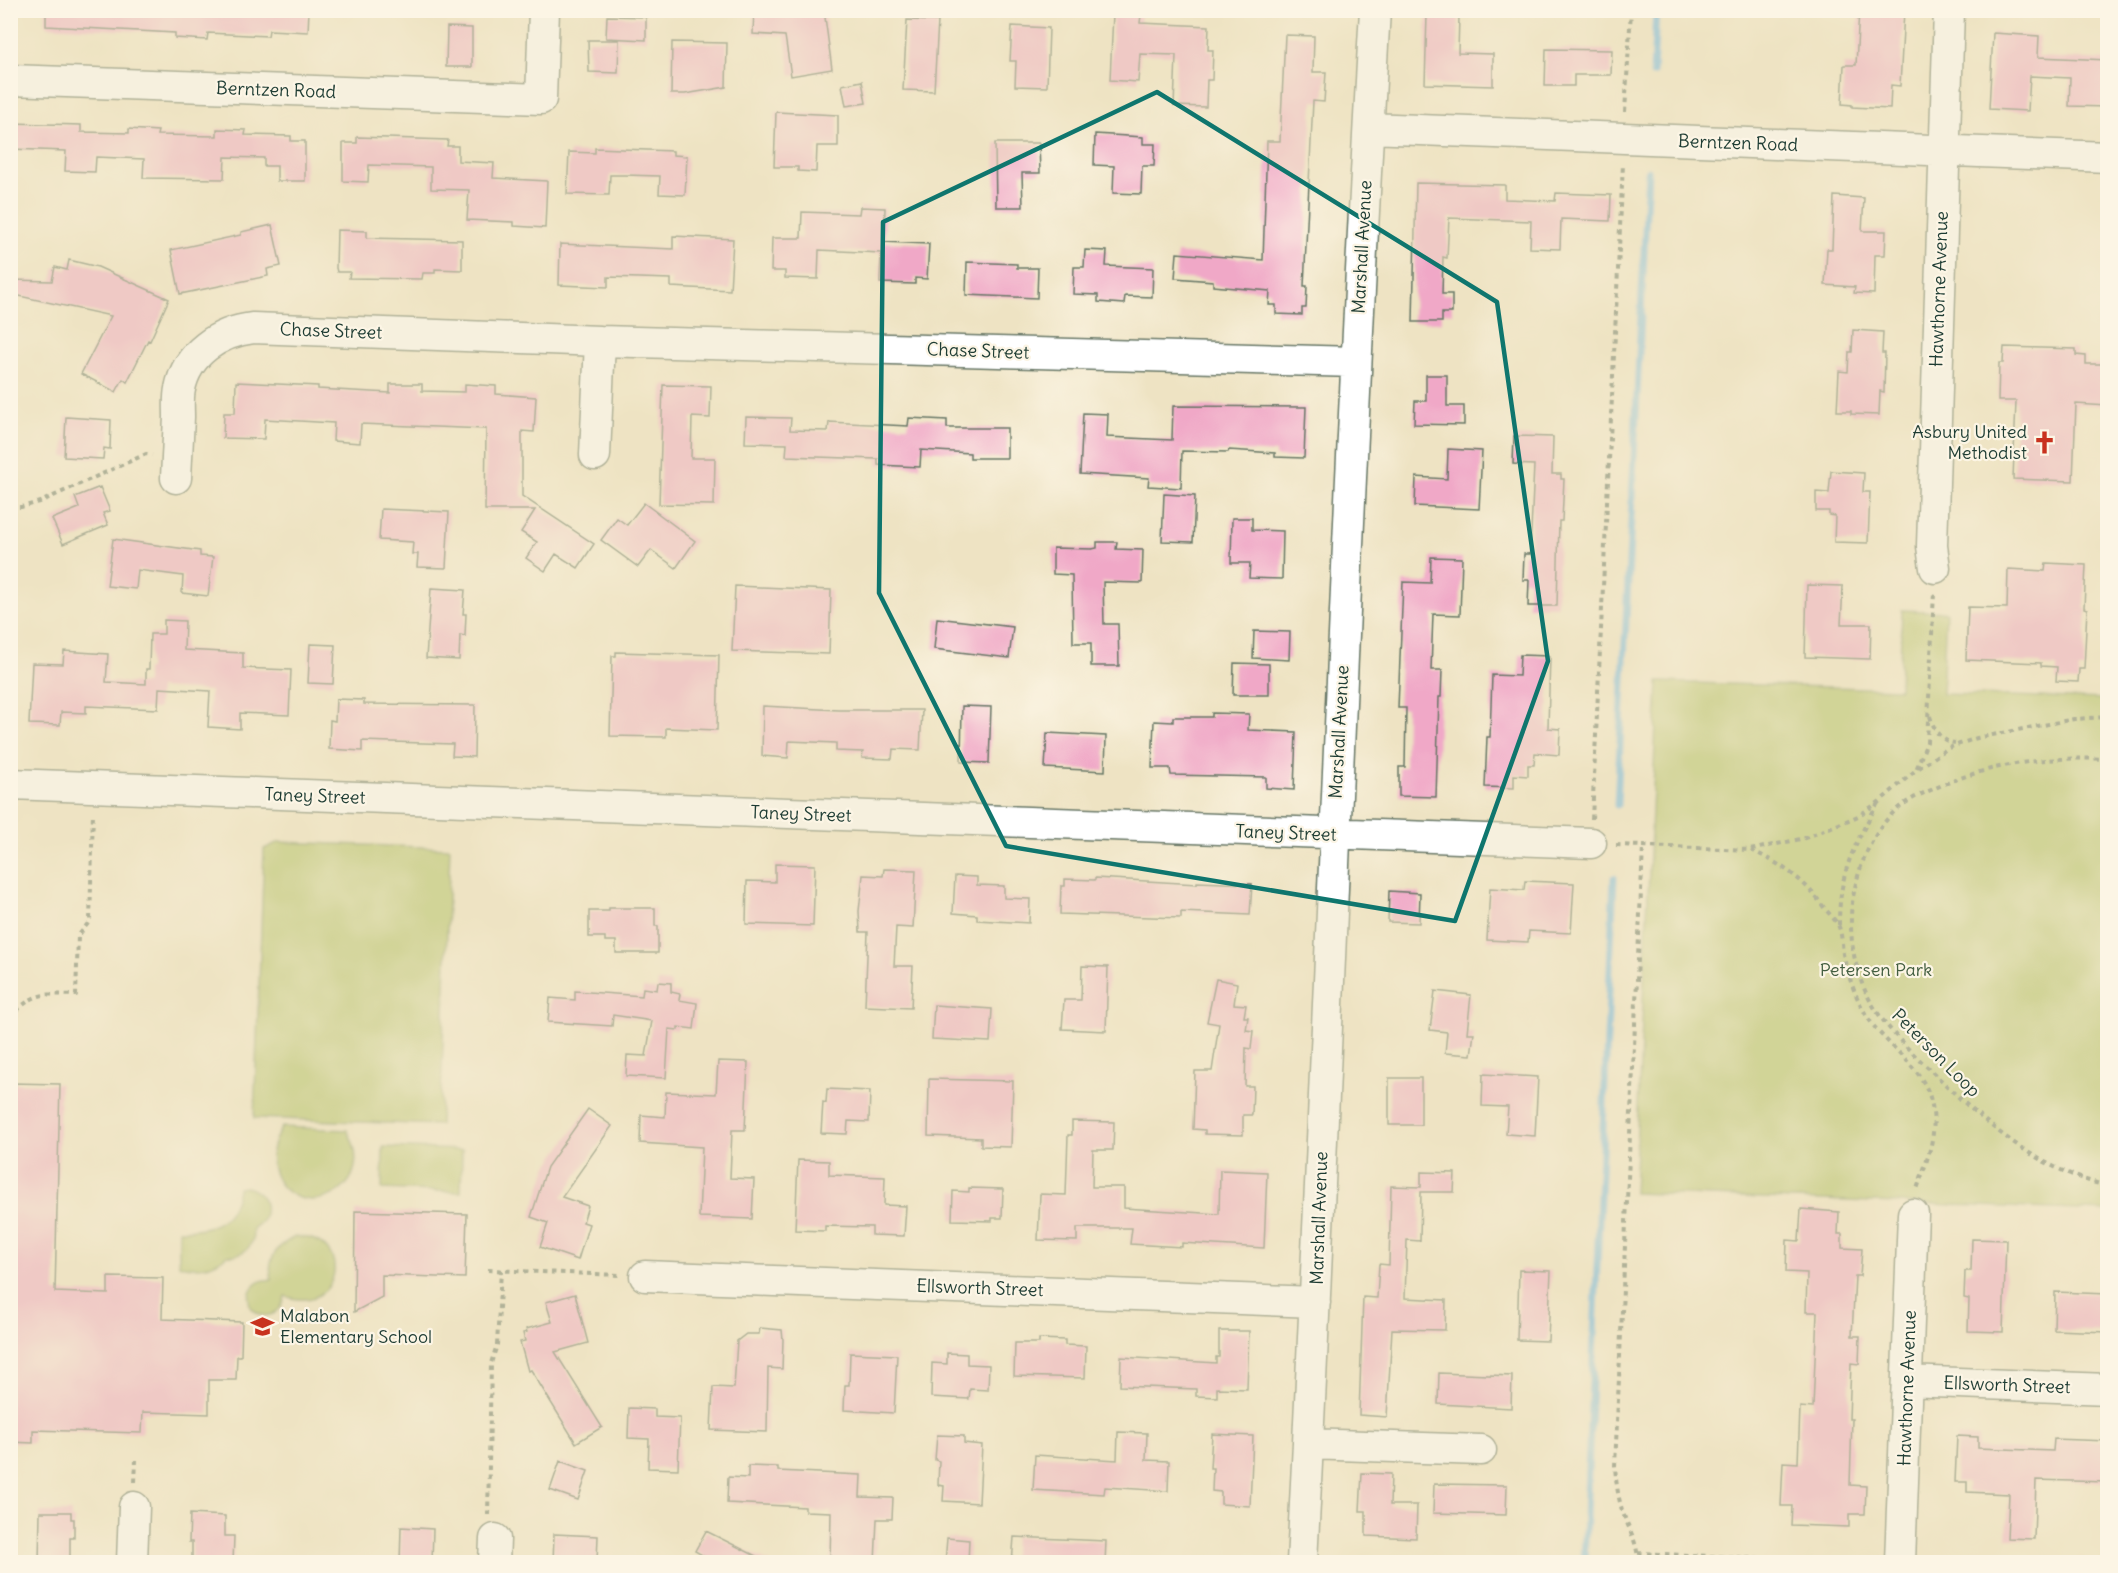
<svg xmlns="http://www.w3.org/2000/svg" width="2118" height="1573" font-family="Delius,sans-serif">
	<style>
		.green { fill: #aec063; stroke: #667e4c; stroke-width: 1.5 }
		.lines { fill: none; stroke-linecap: round; stroke-linejoin: round }
		.stream { stroke: #6ab5e3; stroke-width: 7 }
		.building { fill: #f0a8c7 }
		.minor-casing { stroke: #677766; stroke-width: 33 }
		.path { stroke: #677766; stroke-width: 4; stroke-dasharray: 4.5 4.5; stroke-linecap: butt }
		.minor { stroke: #fff; stroke-width: 30 }
		.marked { fill: none; stroke: #0f766e; stroke-width: 4.5; stroke-linejoin: round }
		.labels { text-anchor: middle; stroke-width: 4.5; stroke-linejoin: round; paint-order: stroke }
		.street-label { font-size: 18px; fill: #1f3d34; stroke: #fcf5e5 }
		.poi-label { font-size: 18px; fill: #1f3d34; stroke: #fcf5e5; text-anchor: end }
		.park-label { font-size: 18px; fill: #435e40; stroke: #fcf5e5 }
	</style>
	<rect width="100%" height="100%" fill="#fcf5e5"/>
	<filter id="ink" filterUnits="userSpaceOnUse"><feTurbulence type="fractalNoise" baseFrequency=".0167" numOctaves="2"/><feDisplacementMap in="SourceGraphic" scale="12" xChannelSelector="R" yChannelSelector="G"/><feConvolveMatrix kernelMatrix="1 2 1 2 8 2 1 2 1" color-interpolation-filters="sRGB"/></filter>
	<filter id="wash" filterUnits="userSpaceOnUse"><feTurbulence type="fractalNoise" baseFrequency=".008" numOctaves="4" result="noise"/><feDisplacementMap in="SourceGraphic" scale="24" xChannelSelector="R" yChannelSelector="G"/><feGaussianBlur stdDeviation="1.35" result="paint"/><feColorMatrix in="noise" values="0 0 0 0 0 0 0 0 0 0 0 0 0 0 0 0 0 1.4 0 .05"/><feComposite in="paint" operator="in"/></filter>
	<g filter="url(#wash)">
		<rect width="100%" height="100%" fill="#eee3c3"/>
		<path class="green" d="M1902,610l44,2 -4,82 165,5v512l-473,-18 24,-511 241,7z
			M279,842l171,6 -10,277 -186,-7 10,-269z
			M282,1127l65,3c36,62 -50,96 -72,45 -7,-18 -3,-32 7,-48z
			M383,1147l79,3 -1,42 -79,-3z
			M246,1187c15,4 24,17 17,32 -2,5 -8,7 -10,10 -1,3 0,7 0,10 -4,12 -14,17 -26,16 -15,13 -29,14 -48,10v-35c32,0 54,-6 59,-42z
			M295,1237c59,-2 48,79 -10,59 -3,19 -22,27 -35,10 -4,-16 6,-28 22,-26 -6,-21 4,-34 23,-43z"/>
		<g class="lines">
			<path class="stream" d="M1653,73l3,-63
				M1617,805l31,-634
				M1584,1562l30,-684"/>
		</g>
		<g id="blocks">
			<path class="building" d="M46,10h263l-1,22 -39,-2 -1,6 -60,-3 -1,7 -32,-2v-5l-129,-7z
				M754,10h70l8,59 -41,7 -6,-40 -32,-2z
				M1859,10h45l-4,76 -9,-1 -1,24 -38,-2v-2l-10,-1 2,-39h12z
				M1113,13l28,2 -1,8 69,3 -1,24h5l-1,30h-5l-1,27 -32,-1 2,-51 -36,-1 -2,28 -28,-2z
				M1427,15l32,1 -1,37 35,1v32l-68,-2z
				M607,16l39,1v23l-40,-2z
				M907,20l31,1 -4,70 -31,-1z
				M1012,26l37,2 -2,59 -32,-1 1,-25h-6z
				M447,27l25,1v39h-26z
				M1993,33l46,3 -1,21 70,3v47l-39,-1 1,-28 -40,-2 -2,35 -39,-2z
				M1285,35l29,1 -1,36h13l-2,30 -11,-1 -9,185h3l-1,22h-4v7l-26,-1v-9h-7l1,-14 -57,-5v-5l-38,-3 2,-25 86,7 4,-119h13z
				M588,40h31l-1,33 -29,-1z
				M672,42l55,1 -1,44 -41,7h-14z
				M1546,49l66,1 -1,25h-37v11h-29z
				M862,81l4,22 -20,3 -4,-21z
				M776,112l62,3v31h-21l-1,26 -18,-1v-4h-24z
				M10,123l71,2v7l48,1v-4l29,2 -1,4 60,1v-7l29,1 -1,5 46,1v5h14v40h-28v-15h-13v-8l-39,-1 -1,22 -81,-1 1,-19 -48,-2 -1,15 -30,-1 1,-20 -56,-2z
				M1095,134l48,3v7h12l-1,22h-12l-1,28 -28,-1 1,-27 -20,-1z
				M357,137l91,3 -1,6h11v15l36,2 -1,15 54,3 -2,47 -31,-2v-4l-47,-2 2,-30 -38,-1v-22l-62,-2 -1,17 -25,-1v-38h14z
				M995,143h44l1,30h-18l1,34h-27z
				M595,148l78,3v4l14,1 -2,39 -26,-1 1,-18 -36,-1h-14l-1,20 -42,-1 2,-42 26,1z
				M1416,183l89,2v14l50,2 1,-8 55,2 -1,26 -49,-2 -1,30 -30,-1 1,-27 -82,-3 -2,40 -4,-1 -1,37h10v19h-10v9h-29z
				M1834,196l30,2 -2,33h24l-1,24h-10l-1,39 -20,-1 1,-6 -30,-2 2,-36h5z
				M860,207l25,1 -1,34 45,2 -2,35 -12,-1v6l-35,-1 1,-30 -62,-3 -1,29 -33,-1v-7h-14l1,-33h29l1,-26 57,2z
				M272,225l9,41 -14,3 1,7 -88,18 -9,-44 70,-15v-3z
				M337,230l30,1v7l95,2v30l-27,-1v4h-12l-1,6 -73,-1 1,-6h-13l-1,-4z
				M673,236l60,3 -3,51 -59,-3v-8l-63,-2v10l-49,-2 1,-41 113,5z
				M1085,250l22,1 -1,15 47,2 -1,29 -27,-1 -1,8 -26,-2v-7l-25,-1 1,-27h10z
				M69,260l29,7 71,32 -19,42 -2,-1 -21,42 -4,-3 -7,13 -35,-18 30,-58 -101,-22v-14l42,1 3,-14 12,3z
				M967,262l50,2v4h21l-1,30 -71,-3z
				M1853,330l30,2 -1,21h3l-1,39 -4,-1 -1,24 -28,-1v-3h-14l2,-40 9,1 1,-20h3z
				M2004,347l72,2v6l10,1v8h22v42l-32,-2 -3,77 -60,-2 3,-78h-18l1,-38h4z
				M1426,375h21v31h17v19l-50,-1 1,-23h11z
				M236,382l82,4v3l72,4v-9h32v7l43,1v-8l31,2v8l40,3 -2,35 -12,-1v65l72,48 -16,24 -22,-14 -11,17 -19,-13 11,-16 -16,-10 14,-22h-50l1,-81 -125,-5 -1,19 -27,-2 1,-18 -69,-4 -1,20 -41,-1 1,-25h11z
				M663,385l48,1 -1,32 -18,-1 -1,41h24l-1,47 -55,-1z
				M1173,406l133,1 -2,51 -29,-1v-4l-46,-3 -1,2 -46,-1 -1,37 -33,-2 1,-8 -69,-4 3,-61 25,1 -1,23 65,3z
				M66,417l45,3 -1,29 -6,-1 -1,11 -39,-2z
				M746,417l45,1 -1,12 38,1 1,-9 79,4 1,-8 38,2v8h60v30h-37v-5l-49,-3 -1,17 -42,-2v-6l-92,-3 1,-12 -42,-1z
				M1514,436l39,1 -1,37h9v5h3l-2,42h-3l-2,85h-29l1,-26h-6l1,-26h6l4,-89 -21,-1z
				M1448,449l34,2 -3,58 -64,-3 1,-29 31,2z
				M1831,471l33,2 -1,19h7l-2,51 -34,-1 1,-26 -6,-1v-4h-13v-19l13,1z
				M100,487l10,24 -7,2 5,12 -45,19 -11,-25 27,-11 -4,-11z
				M1164,494l31,2 -2,46 -31,-1z
				M644,503l51,38 -19,27 -25,-18 -13,17 -37,-27 16,-22 10,7z
				M381,509l68,3 -3,56 -29,-1 1,-13h-6l1,-12 -34,-2z
				M1232,518h20v12l31,1 -1,48 -33,-1 1,-15h-19z
				M113,539l87,12v5l13,1 -5,39 -26,-3 1,-17 -45,-6 -2,19 -29,-3z
				M1097,542h20l-1,7 27,1 -1,33 -39,-1 1,42h14l1,42h-28v-23h-18l-1,-68 -19,-1v-26l39,1 5,-1z
				M1431,557l31,1 -2,57 -27,-1 -2,56h11l-1,27h-2l-3,100 -37,-1v-29h6l1,-59h-8l5,-126 27,1z
				M2046,563l40,2 -2,43 3,1 -3,60h-5l-1,13 -22,-1 1,-14 -16,-1v-3l-75,-3 2,-53 39,1 1,-39 37,2z
				M1807,585l36,1 -2,38h30l-1,35 -65,-2z
				M735,586l96,4 -2,64 -97,-3z
				M431,588l34,2 -2,24h3l-1,22 -5,-1 -1,25 -33,-2z
				M937,618l76,9 -4,31 -75,-9z
				M164,620l21,1 -1,29 59,3v15l48,2 -2,45 -49,-2v16l-32,-2 2,-36 -51,-3 -1,21 -72,-3v7l-25,-1 -1,13 -31,-1 3,-61 31,1 1,-13 44,3 -2,28 40,2v-15h3l1,-35h14z
				M1254,631l36,1 -1,28 -36,-2z
				M310,644l25,1 -2,39 -25,-1z
				M616,652l103,3 -2,75 -51,-2v9l-56,-1 2,-80h4z
				M1520,655l30,1 -2,72 12,1 -1,26 -24,-2 -1,12h-6v11l-14,-1v13l-29,-1 2,-50h3l2,-62 27,1z
				M1234,663l35,1v31h-36z
				M336,699l28,1v4l111,1 -1,52 -22,-1 1,-12 -91,-3v10l-33,-2 1,-29 5,1z
				M763,706l75,4h84l-2,40 -27,-1 -1,10 -30,-1 1,-6 -27,-1v-8l-47,-2 -1,17 -26,-2z
				M962,706l29,1 -2,56 -28,-1z
				M1212,713l37,1 -1,16 48,2 -2,58 -28,-2v-11l-95,-2 -1,-7h-18l2,-47 19,1v-5h39z
				M1047,733l59,3 -1,35 -60,-3z
				M775,864l40,1 -2,61 -67,-2 1,-43 28,1z
				M884,869l32,1 -3,58 -17,-1 -2,39h19l-2,42 -46,-2 3,-74h-8l-1,-21 4,-36 20,1z
				M955,876l22,1v8l27,1v12l26,1 -1,24 -52,-3v-5l-24,-2z
				M1095,878l102,6v-2l55,2 -2,31 -69,-3v6l-121,-4 1,-28h4v-7l30,1z
				M1525,881l49,2 -3,50 -42,-2 -1,11 -41,-2 3,-52 34,2z
				M1389,891l31,2 -1,30 -31,-1z
				M609,908h46v18h3v27h-42v-12h-11v-4h-16v-26h20z
				M1082,966l26,1 -2,64 -44,-2 2,-29h17z
				M1216,979l21,4 -3,21 12,1 -2,12h4l-2,13 7,1 -2,18 -5,-1 -1,38h8l-1,29h-9v20l-38,-1v-4l-12,-1 2,-58h17l7,-47 -12,-2z
				M658,982l13,1v9l9,2 -1,6 18,3 -3,26 -16,-2v3l-9,-1 -3,49 -40,-2 1,-21 19,1 6,-35 -39,-6 -1,11 -64,-4 2,-24 25,2v-9l67,5 1,-8 14,2z
				M1435,991l36,4 -4,38h7l-3,22 -26,-2 2,-21 -17,-2z
				M934,1005l58,4 -2,33 -58,-3z
				M718,1061l30,1 -3,68h-13l-2,48 24,1 -2,40 -53,-2 3,-70 -62,-4 1,-28 24,2 1,-25 50,2z
				M1483,1074l55,3 -3,59 -29,-2 2,-27 -26,-1z
				M1389,1078h32v47h-32z
				M929,1079l84,2 -2,66 -30,-1v-8l-53,-2z
				M10,1083l50,1 -5,208 53,2v-17l55,1 -1,41 80,3 -1,34h-4l-1,24h-27v34l-66,-2 -1,21 -109,-3v13l-23,-1z
				M827,1089l43,2 -1,31 -21,-1 -1,13 -26,-1 2,-31 3,1z
				M588,1109l24,17 -50,71 26,9 -5,16 6,2 -11,36 -38,-13 8,-24 -17,-6 16,-50z
				M1072,1121l42,1 -1,28h-20l-1,37h32v21l95,6 1,-44 47,2 -3,76 -82,-5v4l-52,-3 2,-16h-55v13l-39,-1 2,-46 26,1 2,-60h4z
				M798,1160l31,1v14l56,2 -1,28 22,1 -2,30 -32,-1v-8l-47,-1v5l-30,-1z
				M1421,1172l34,1 -1,19h-33l-1,49 -13,-1 -2,58 41,2 -1,30 -53,-1 -5,88 -28,-2 4,-118 14,1 2,-34 10,1 2,-79 30,1z
				M969,1188l34,1 -1,29h-10v3l-40,-1 1,-29 16,1z
				M1801,1209l38,3 -1,22h4v14l20,1 -2,27h-5l-3,60h8l-1,28 -8,-1 -2,56h3l-2,66 16,1 -1,28h-16v13l-58,-2 1,-19h-11l2,-44 15,1 2,-56 13,1 4,-96h-11l1,-39 -21,-1 1,-32 12,1z
				M355,1211l112,3 -2,64 -83,-3v22l-28,15z
				M1972,1239l34,1 -3,92 -35,-1 1,-32 -5,-1 1,-27h6z
				M1519,1270l32,1 -3,70 -31,-1z
				M2055,1292l53,2v38l-54,-2z
				M575,1294l13,49 -33,9 47,75 -26,16 -45,-73 -3,1 -8,-29 5,-1 -2,-8 4,-1 -1,-3 26,-7 -6,-20z
				M760,1328l22,2 1,10 -1,29 -14,-1 -1,64 -56,-2 2,-43 21,1 3,-47 9,-7h13z
				M1219,1331h30l-2,58 -30,-1v9l-21,-1v-7l-76,-3 1,-29 95,6v-6h3z
				M1039,1339l26,1v5l21,1 -1,32 -71,-2 1,-33h24z
				M850,1353l47,2 -3,58 -50,-3 1,-25h4z
				M947,1353l20,1v10l22,1 -1,25 -18,-1 -1,10 -38,-2 1,-34 15,1z
				M1439,1373l73,3 -1,32 -73,-4z
				M629,1408l26,1v8l25,1 -2,51 -30,-1 1,-29 -21,-1z
				M1118,1432l29,1 -1,27 23,1 -1,30 -63,-4 -1,7 -71,-4 2,-35 82,5z
				M1212,1434l41,2 -3,70 -29,-2v-12l-9,-1 1,-23h-3z
				M937,1435l27,1v7l18,2 -3,58 -36,-2 1,-15 -6,-1 1,-24 -4,-1z
				M1957,1436l21,1v11l75,3 1,-12 54,2v41l-72,-2 -2,59 -27,-1 2,-44 -42,-2v-10h-12z
				M560,1461l28,10 -10,29 -28,-10z
				M748,1466l30,1v4l83,4 -1,22 33,1 -1,21h-15l-2,44h-45l1,-51 -26,-1v-4l-78,-4 1,-26 20,1z
				M1362,1473l29,1 -1,31h27l-1,33 -50,-2v-25h-6z
				M1434,1484l73,1 -1,30 -73,-2z
				M40,1512h31v7h3v19h-4v22h-5v3h-26z
				M190,1514l35,2v20h9l-1,27h-41v-21h-3z
				M401,1527l32,2 -1,34h-32z
				M706,1531l64,32h-69l3,-7 -9,-5z
				M554,1534l44,2 -1,25 -44,2z
				M1014,1537l92,4 -1,22h-93z
				M947,1538l22,2 -1,23h-23z"/>
		</g>
	</g>
	<g filter="url(#ink)">
		<use href="#blocks" fill-opacity="0" stroke="#677766" stroke-width="1.5"/>
		<g class="lines">
			<defs>
				<path id="minor" d="M10,80l531,19 3,-89
					M1369,128l739,29
					M595,455l5,-114
					M176,478c1,-20 2,-41 3,-61 0,-9 -1,-19 1,-28 7,-36 39,-57 73,-61l347,13 756,21
					M1935,568l-3,-22 17,-536
					M10,784l1581,59
					M645,1276l670,26
					M1907,1381l201,8
					M1308,1444l173,6
					M132,1562l2,-55
					M494,1562l1,-23
					M1302,1562c27,-517 43,-1034 73,-1552
					M1900,1562l13,-348"/>
			</defs>
			<use href="#minor" class="minor-casing"/>
			<path class="path" d="M1625,112l6,-102
				M10,507h11l19,-5 106,-48 6,1
				M1930,716c4,14 10,25 25,27
				M2108,759c-62,-3 -121,5 -177,31 -12,5 -25,11 -35,20 -25,23 -39,60 -44,93 -4,34 3,75 22,104 19,31 49,55 74,80 45,44 97,85 160,99
				M1919,768l29,-20 29,-10 97,-19 34,-2
				M1592,819l31,-655
				M1616,845l134,5 55,-12 53,-22 21,-14 37,-32 11,-28 7,-150
				M1751,850c33,16 53,29 74,59 5,5 11,12 14,18 3,8 3,19 4,27 5,22 13,45 25,64 19,29 55,48 63,83 8,32 -4,59 -14,88
				M1839,925c0,-52 14,-78 39,-122
				M10,1017c26,-26 31,-23 66,-22l2,-59 12,-15 3,-109
				M488,1270l132,5
				M135,1482l1,-22
				M488,1515l3,-152 6,-18 4,-75
				M1638,1553l224,9
				M1638,1562c0,-18 -9,-33 -15,-49 -5,-15 -7,-32 -8,-47l28,-619"/>
			<use href="#minor" class="minor"/>
		</g>
	</g>
	<path d="M0 0H2118V1573H0ZM1157,92l340,210 51,359 -93,260 -449,-75 -127,-253 4,-371z" fill="#eee3c3" fill-opacity=".55" fill-rule="evenodd"/>
	<path class="marked" d="M1157,92l340,210 51,359 -93,260 -449,-75 -127,-253 4,-371z"/>
	<defs>
		<symbol id="church-bare" viewBox="-9 -9 18 18"><path d="M-1.2-6h2.4v3.5h3.3v2.4h-3.3V6h-2.4V-.1h-3.3v-2.4h3.3Z" fill="#c8321e" stroke="#fcf5e5" stroke-width="2.5" paint-order="stroke"/></symbol>
		<symbol id="school-bare" viewBox="-9 -9 18 18"><path d="M0-5L7-2L0 1L-7-2ZM-4 1L0 2.5L4 1V4Q0 6-4 4Z" fill="#c8321e" stroke="#fcf5e5" stroke-width="2.5" paint-order="stroke"/></symbol>
	</defs>
	<g fill-rule="evenodd">
		<use href="#church-bare" x="2028" y="426" width="33" height="33"/>
		<use href="#school-bare" x="246" y="1310" width="33" height="33"/>
	</g>
	<g class="labels">
		<g class="street-label">
			<text transform="translate(276 90) rotate(2)" y="6">Berntzen Road</text>
			<text transform="translate(1738 143) rotate(2)" y="6">Berntzen Road</text>
			<text transform="translate(1362 247) rotate(-87)" y="6">Marshall Avenue</text>
			<text transform="translate(1939 289) rotate(-88)" y="6">Hawthorne Avenue</text>
			<text transform="translate(331 331) rotate(2)" y="6">Chase Street</text>
			<text transform="translate(978 351) rotate(2)" y="6">Chase Street</text>
			<text transform="translate(1339 732) rotate(-87)" y="6">Marshall Avenue</text>
			<text transform="translate(315 796) rotate(2)" y="6">Taney Street</text>
			<text transform="translate(801 814) rotate(2)" y="6">Taney Street</text>
			<text transform="translate(1286 833) rotate(2)" y="6">Taney Street</text>
			<text transform="translate(1936 1053) rotate(45)" y="6">Peterson Loop</text>
			<text transform="translate(1319 1218) rotate(-88)" y="6">Marshall Avenue</text>
			<text transform="translate(980 1288) rotate(2)" y="6">Ellsworth Street</text>
			<text transform="translate(2007 1385) rotate(2)" y="6">Ellsworth Street</text>
			<text transform="translate(1907 1388) rotate(-88)" y="6">Hawthorne Avenue</text>
		</g>
		<g class="poi-label">
			<text x="2027" y="438">Asbury United<tspan x="2027" dy="21">Methodist</tspan></text>
			<text x="280" y="1322" text-anchor="start">Malabon<tspan x="280" dy="21">Elementary School</tspan></text>
		</g>
		<g class="park-label">
			<text x="1876" y="976">Petersen Park</text>
		</g>
	</g>
	<rect width="2118" height="1573" fill="none" stroke="#fcf5e5" stroke-width="36"/>
</svg>
